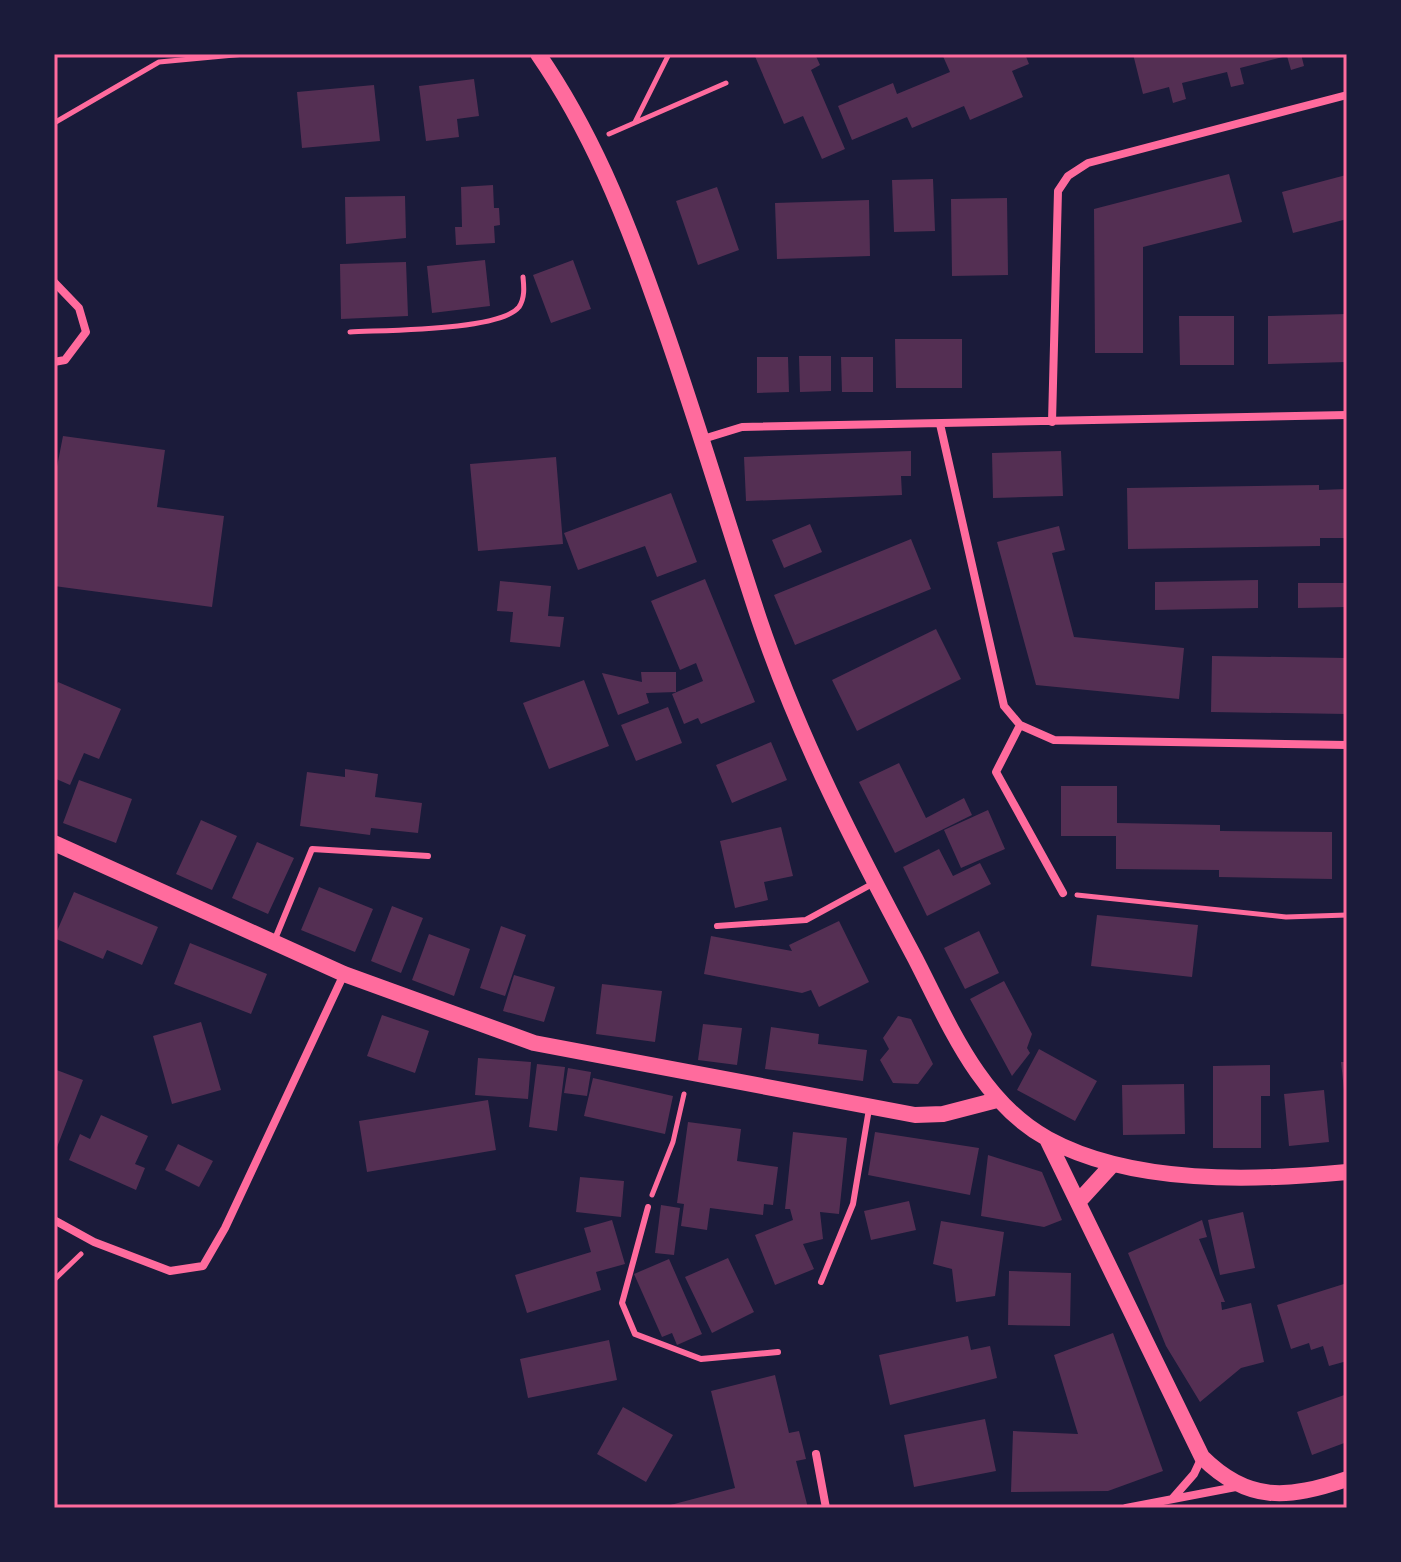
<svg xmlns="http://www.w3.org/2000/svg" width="1401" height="1562" font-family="Karla,sans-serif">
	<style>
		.building { fill: #542f53 }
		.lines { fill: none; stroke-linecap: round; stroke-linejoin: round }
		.path { stroke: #ff6b9d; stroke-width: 5 }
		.service { stroke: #ff6b9d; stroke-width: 6 }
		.minor { stroke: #ff6b9d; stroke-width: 8 }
		.secondary { stroke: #ff6b9d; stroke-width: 16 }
		.neatline { fill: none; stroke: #ff6b9d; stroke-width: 3 }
	</style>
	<rect width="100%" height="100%" fill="#1b1b3a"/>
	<path class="building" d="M754,54h61l5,11 -9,5 34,79 -23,10 -19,-43 -19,8z
		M942,54h83l4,10 -17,7 11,26 -53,23 -6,-14 -52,22 -5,-11 -55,23 -14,-34 55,-23 4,11 53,-22z
		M1133,54h168l3,12 -13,4 -4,-14 -47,12 4,16 -13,3 -4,-15 -45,11 4,16 -13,4 -4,-16 -26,7z
		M474,79l5,37 -22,3 2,18 -33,4 -7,-55z
		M374,85l6,56 -78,7 -5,-56z
		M1229,174l13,48 -99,25v106h-48l-1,-144z
		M1346,175l1,44 -54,14 -11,-41z
		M933,179l2,52 -41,1 -2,-52z
		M493,185l1,23h5l1,17 -6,1 1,17 -39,2 -1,-18h7l-1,-40z
		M717,187l22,63 -41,15 -22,-64z
		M405,196l1,42 -60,6 -1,-47z
		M1007,198l1,77 -56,1 -1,-77z
		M869,200l1,56 -93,3 -2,-56z
		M485,260l5,46 -58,7 -5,-47z
		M573,260l18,49 -40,14 -18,-48z
		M406,262l2,54 -67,3 -1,-55z
		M1347,314v48l-79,2v-48z
		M1179,316h55v49h-54z
		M895,339h67v49h-66z
		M799,356h32v35l-31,1z
		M757,357h31l1,35 -32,1z
		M841,357h32v35h-31z
		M63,436l102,14 -8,57 67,9 -12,91 -158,-21v-104z
		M911,451v25h-10l1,19 -156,6 -2,-44z
		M1061,451l2,45 -70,2 -1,-45z
		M556,457l7,87 -85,7 -8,-87z
		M1319,485v5l28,-1v49h-27v8l-192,3 -1,-61z
		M671,493l26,69 -40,15 -12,-31 -67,24 -14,-37z
		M810,524l12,28 -38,16 -12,-28z
		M1059,526l6,24 -13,3 22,84 110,11 -5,51 -143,-14 -39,-143z
		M911,539l20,50 -136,56 -21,-50z
		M705,579l50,123 -54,22 -3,-6 -14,6 -12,-30 31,-13 -7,-18 -16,7 -29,-69z
		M1258,580v28l-103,2v-28z
		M500,581l51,5 -3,30 16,1 -4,30 -50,-5 3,-30 -16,-1z
		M1298,583h49v24l-49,1z
		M936,629l25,50 -104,52 -25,-51z
		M1212,656l135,2v56l-136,-2z
		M641,672h35v20l-30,1 3,10 -31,12 -16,-42 40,9z
		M584,680l25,66 -60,23 -26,-66z
		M58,682l63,27 -22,50 -15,-6 -14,32 -16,-7v-87z
		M668,707l14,36 -46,18 -15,-36z
		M771,742l16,38 -55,23 -16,-38z
		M899,763l27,55 38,-20 8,17 -77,38 -36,-71z
		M345,769l33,5 -3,23 47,6 -4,30 -47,-5 -1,7 -70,-9 7,-54 38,5z
		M79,780l53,19 -16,44 -53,-20z
		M1061,786h56v37l103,2v6l112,1v47l-113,-2v-7l-103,-1v-33h-55z
		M988,810l17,39 -44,19 -17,-38z
		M201,820l36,16 -25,54 -36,-16z
		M781,827l12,49 -29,6 4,18 -33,8 -15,-67z
		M257,842l37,16 -26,56 -36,-16z
		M939,849l14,27 27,-13 11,21 -64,32 -24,-49z
		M319,887l54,22 -18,43 -54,-22z
		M74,892l84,35 -16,38 -35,-15 -4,9 -49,-21z
		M392,906l31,12 -22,55 -30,-12z
		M1097,915l101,10 -6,52 -101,-11z
		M839,921l30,61 -50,25 -8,-17 -9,3 -98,-19 7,-38 81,15 -3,-6z
		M501,926l25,9 -21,61 -25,-8z
		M979,931l20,42 -34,16 -21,-41z
		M429,934l41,15 -16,47 -42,-16z
		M190,943l77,31 -16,40 -77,-30z
		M514,975l41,12 -11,35 -41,-11z
		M1004,981l28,53 -5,14 3,5 -18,23 -42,-77z
		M602,984l60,7 -7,51 -59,-8z
		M382,1015l47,16 -14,42 -48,-17z
		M898,1016l13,3 22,45 -15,20 -25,-1 -13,-23 9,-11 -6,-11z
		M201,1022l20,68 -49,14 -19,-68z
		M703,1024l39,4 -5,37 -39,-5z
		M771,1027l48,7 -1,10 49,6 -4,31 -98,-12z
		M1039,1049l58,32 -22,40 -58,-31z
		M478,1058l53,4 -3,37 -53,-4z
		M1341,1062h6v37h-2z
		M537,1064l28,3 -8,64 -28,-4z
		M1270,1065v31h-9v52h-48v-82z
		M568,1068l23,4 -4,24 -23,-3z
		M54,1069l29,11 -29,75z
		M593,1078l80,18 -8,38 -81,-18z
		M1184,1084l1,50 -62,1 -1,-50z
		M1324,1090l5,52 -40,4 -5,-52z
		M488,1100l8,50 -129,22 -8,-51z
		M101,1115l47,21 -13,28 10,4 -9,22 -67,-30 11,-26 10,5z
		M688,1122l53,7 -4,32 41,6 -5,38 -9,-1 -1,11 -53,-7 -3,22 -26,-4 3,-22 -7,-1z
		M793,1132l54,6 -8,76 -19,-2 3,27 -20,5 11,25 -39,16 -20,-50 38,-15 -3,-11h-5z
		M875,1132l104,16 -9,47 -102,-20z
		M178,1144l35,17 -14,26 -34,-17z
		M988,1155l54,17 20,48 -18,7 -63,-11z
		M580,1177l44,4 -3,36 -45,-5z
		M909,1201l7,29 -45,10 -7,-29z
		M661,1205l19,3 -6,47 -19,-2z
		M1243,1212l12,56 -35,7 -12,-55z
		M612,1220l13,44 -29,8 5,18 -74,23 -12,-38 76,-23 -7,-24z
		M1202,1220l5,17 -8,2 26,63h-4l1,8 29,-7 13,59 -23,6 -41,34 -34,-56 -38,-93z
		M941,1221l63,11 -9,64 -39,6 -4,-33 -19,-5z
		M728,1258l26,54 -42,21 -27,-56z
		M669,1259l33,75 -25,11 -5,-12 -10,4 -28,-63z
		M1009,1271l62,2 -1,53 -62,-1z
		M1347,1283v78l-18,5 -6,-20 -12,4 -2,-7 -18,6 -14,-44z
		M1113,1333l50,138 -55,20 -97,1 2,-61 65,3 -24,-79z
		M968,1336l3,14 19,-4 7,32 -107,27 -11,-50z
		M609,1340l8,40 -89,18 -8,-39z
		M775,1375l14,58 10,-2 7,28 -10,2 12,47h-149l76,-20 -24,-97z
		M1347,1394v48l-35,13 -15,-43z
		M623,1407l50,28 -27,47 -49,-28z
		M985,1419l11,52 -82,16 -10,-52z"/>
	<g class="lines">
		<path class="path" d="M635,122l34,-68
			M54,123l105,-61 86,-8
			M609,134l117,-51
			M350,332c33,-2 150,-1 169,-25 6,-9 5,-20 4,-30
			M1077,895l209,22 61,-2
			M652,1195l21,-53 11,-48
			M54,1280l27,-26"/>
		<path class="service" d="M717,926l89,-6 68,-37
			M275,939l37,-90 116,7
			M648,1207l-26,96 13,31 66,25 77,-7
			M821,1282l32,-78 16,-95"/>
		<path class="minor" d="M54,282l25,26 7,24 -21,28 -11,2
			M1052,422l6,-231 10,-15 20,-13 259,-68
			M940,424l64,282 16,19 34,15 293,5
			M703,439l39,-12 605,-12
			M1020,725l-24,47 67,121
			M54,1220l40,22 76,29 33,-5 22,-38 119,-254
			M816,1454l10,54
			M1173,1498l21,-24 8,-17
			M1126,1508l115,-22"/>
		<path class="secondary" d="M538,54c53,77 86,159 117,247 38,105 69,212 104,318 40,119 97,229 156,339 34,66 65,144 133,181 84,46 206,42 299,33
			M54,843l290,131 190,69 381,72 28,-1 54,-14
			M1047,1139l155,318c46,46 86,42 145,22
			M1079,1201l32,-35"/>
	</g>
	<rect width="1401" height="1562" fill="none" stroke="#1b1b3a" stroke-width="112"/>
	<rect x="56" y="56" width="1289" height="1450" class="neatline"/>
</svg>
